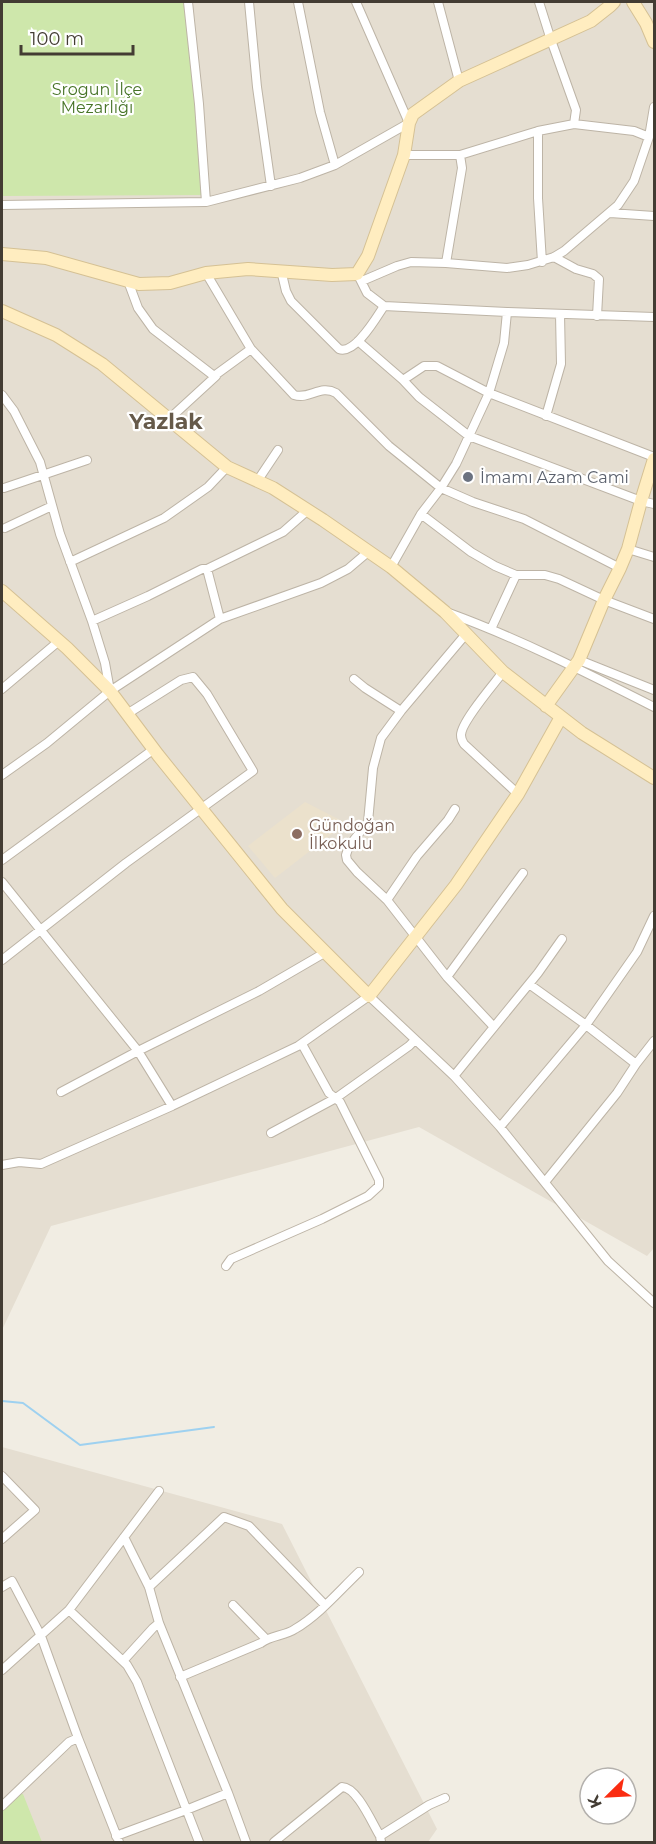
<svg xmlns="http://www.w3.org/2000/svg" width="656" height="1844" font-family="Montserrat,sans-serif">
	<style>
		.residential { fill: #e5ded1 }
		.education { fill: #ebe1cc }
		.green { fill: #cee7ab }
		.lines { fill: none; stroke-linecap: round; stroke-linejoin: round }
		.stream { stroke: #9ed1f0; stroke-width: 2 }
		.street-casing { stroke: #bdb4a6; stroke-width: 10 }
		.secondary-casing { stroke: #d5c194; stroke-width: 14 }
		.street { stroke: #fff; stroke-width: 8 }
		.secondary { stroke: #ffedc0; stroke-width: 12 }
		.worship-dot { fill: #6b7280; stroke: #fff; stroke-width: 2 }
		.education-dot { fill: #8d6e63; stroke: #fff; stroke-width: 2 }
		.labels { text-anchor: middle; stroke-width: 4.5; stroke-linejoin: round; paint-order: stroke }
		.park-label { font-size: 16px; fill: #477427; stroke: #fff }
		.worship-label { font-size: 16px; fill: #5b616d; stroke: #fff; text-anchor: start }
		.education-label { font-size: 16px; fill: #785e54; stroke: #fff; text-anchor: start }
		.district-label { font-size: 22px; font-weight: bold; fill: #665a4a; stroke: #fff }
	</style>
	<rect width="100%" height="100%" fill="#f1ede3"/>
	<path class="residential" d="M2,2h652v1246l-7,8 -228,-129 -368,99 -49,104z
		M2,1447l280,77 155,305 -9,13h-426z"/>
	<path class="education" d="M305,802l41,21 -71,55 -27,-32z"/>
	<path class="green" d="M2,2h182l20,193 -202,1z
		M19,1794h4l19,48h-38l-2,-2v-30z"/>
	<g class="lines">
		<path class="stream" d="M2,1401l21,2 57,42 134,-18"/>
		<defs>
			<path id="street" d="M188,2l11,102 7,98
				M249,2l8,85 14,99
				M298,2l22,110 15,53
				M438,2l21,79
				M538,131v67l4,64
				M649,137l5,-30
				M404,155h56l78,-24 36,-7
				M2,205l204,-3 94,-24 35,-13 74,-42 -53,-121
				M610,213l44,3
				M554,257l22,12 17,5 6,5 -2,37
				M446,263l16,-95 -2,-13
				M281,270l5,21 5,10 48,48c16,6 37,-31 45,-43
				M206,273l45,76 43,46c16,5 26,-11 42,-2l53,53 52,42 32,14 51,17 96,49
				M359,277l8,16 17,13 123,6 147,5
				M128,281l10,27 15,21 61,47
				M362,281l35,-15 14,-4 35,1 61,5 21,-3 26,-8 10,-6 54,-46 16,-24 15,-44 -15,-6 -60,-7 2,-14 -25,-70 -12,-38
				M358,341l45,39 16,17 50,39 172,65 13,3
				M403,380l21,-14h13l52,27 165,64
				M2,395l12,16 26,51 20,72 32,87 13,42 5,28
				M546,416l15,-52 -1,-50
				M168,420l48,-44h-2l37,-27
				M258,480l20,-30
				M4,488l83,-28
				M421,514l50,38 24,14 21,9h29l14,4 45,21 50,19
				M5,528l47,-22
				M628,549l26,8
				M70,562l94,-44 44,-31 19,-20
				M391,567l30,-53 20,-26 15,-24 33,-71 15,-50 3,-31
				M207,569l13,50
				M449,613c71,26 138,60 205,94
				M92,621l56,-25 54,-27h5l76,-37 25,-22
				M491,629l25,-54
				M466,634l-65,77 -20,27 -8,30 -5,54 -19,24 -3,9 1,5 10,12 30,28 60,77 47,50
				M579,660l75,30
				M503,672c-9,12 -42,50 -42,63 0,4 1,6 3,9l54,50
				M354,679l11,9 36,23
				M2,689l57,-48
				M2,775l45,-32 63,-52 110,-72 101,-36 27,-14 20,-17
				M2,860l152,-111
				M2,882l136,169 34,55
				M387,900l30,-44 31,-36 7,-11
				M2,960l124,-97 127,-92 -46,-77 -14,-17 -12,3 -54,34
				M447,977l76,-104
				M529,984l57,41 50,39
				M454,1076l84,-103 24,-34
				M61,1092l77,-41 121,-60 67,-39
				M500,1127l86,-102 51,-73 17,-36
				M271,1133l65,-35 73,-52 6,-6
				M2,1165l17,-3 22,2 131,-58 126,-60 71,-50 85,80 46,51 108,134 46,42
				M545,1182l72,-89 19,-29 18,-23
				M226,1266l5,-7 91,-40 46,-23 11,-10v-6l-39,-78 -11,-9 -27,-49
				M2,1476l33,34 -33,29
				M124,1537l25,50 10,36 69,170 18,49
				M2,1587l10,-6 29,55 37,102
				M149,1587l75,-70 25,9 76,79
				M233,1605l33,34
				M69,1610l58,55 10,17 62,160
				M123,1661l30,-33 6,-5
				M2,1670l67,-60 90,-119
				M180,1677l81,-34c10,-8 24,-7 34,-14 24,-14 44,-38 64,-57
				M2,1806l67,-64 9,-4 41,104
				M116,1836l70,-26 42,-17
				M380,1836l49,-31 16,-7
				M274,1842l68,-55c15,0 30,36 38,49l1,6"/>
			<path id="secondary" d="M633,2l13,21 8,19
				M2,254l44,4 93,26 31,-1 36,-10 42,-4 84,6 25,-1 11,-18 36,-101 5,-32 4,-9 46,-33 132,-60 19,-15 4,-4
				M2,311l54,24 46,29 125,103 46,21 50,32 68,47 54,45 58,60 79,61 72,45
				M2,591l65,57 43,43 48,64 124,154 87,87 87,-111 62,-91 43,-77
				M546,706l33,-46 25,-60 16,-32 8,-19 13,-48 13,-42"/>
		</defs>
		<use href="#street" class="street-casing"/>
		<use href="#secondary" class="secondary-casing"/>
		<use href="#street" class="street"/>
		<use href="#secondary" class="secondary"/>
	</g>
	<circle class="worship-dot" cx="468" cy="477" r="6"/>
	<circle class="education-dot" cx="297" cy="834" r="6"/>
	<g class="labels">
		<g class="park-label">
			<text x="97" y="95">Srogun İlçe<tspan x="97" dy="18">Mezarlığı</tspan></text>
		</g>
		<g class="worship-label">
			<text x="480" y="483">İmamı Azam Cami</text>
		</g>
		<g class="education-label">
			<text x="309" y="831">Gündoğan<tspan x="309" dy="18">İlkokulu</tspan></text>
		</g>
		<g class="district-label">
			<text x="166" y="429">Yazlak</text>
		</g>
	</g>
	<rect width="656" height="1844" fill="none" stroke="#433c33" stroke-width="6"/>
	<g transform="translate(608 1796) rotate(246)"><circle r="28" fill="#ffffff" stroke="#b4b1ad" stroke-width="1.5"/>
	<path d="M0-4.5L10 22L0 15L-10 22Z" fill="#fa2c11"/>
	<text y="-9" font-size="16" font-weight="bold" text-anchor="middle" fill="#433c33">K</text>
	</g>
	<path d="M21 45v9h112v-9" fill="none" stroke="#433c33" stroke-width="3"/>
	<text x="30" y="45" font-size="18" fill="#433c33" stroke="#ffffff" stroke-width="4.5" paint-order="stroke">100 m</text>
</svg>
